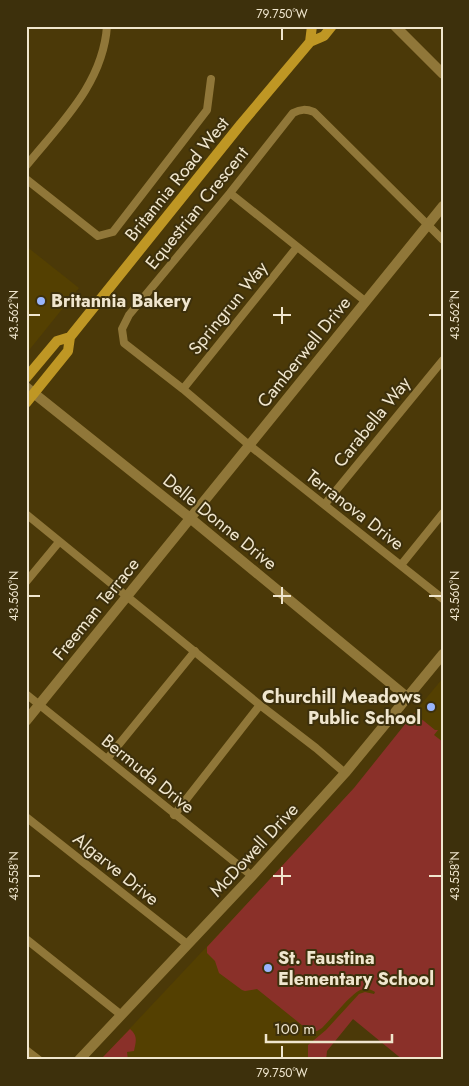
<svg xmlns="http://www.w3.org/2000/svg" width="469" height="1086" font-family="Jost,sans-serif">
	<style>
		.built { fill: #544001 }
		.green { fill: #8a3029 }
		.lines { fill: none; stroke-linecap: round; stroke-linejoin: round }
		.minor { stroke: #907739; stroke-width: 8 }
		.tertiary { stroke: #907739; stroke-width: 10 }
		.secondary { stroke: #bf9724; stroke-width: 10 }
		.ticks { fill: none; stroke: #f0e6ce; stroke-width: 2 }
		.poi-dot { fill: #99b5fd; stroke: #3d300c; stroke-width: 2 }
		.labels { text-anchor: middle; stroke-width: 4; stroke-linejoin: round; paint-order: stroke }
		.street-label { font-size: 18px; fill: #f0e6ce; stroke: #3d300c }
		.poi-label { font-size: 18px; font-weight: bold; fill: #f0e6ce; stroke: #3d300c; text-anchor: start }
		.neatline { fill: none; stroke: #f0e6ce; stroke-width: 2 }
		.ticks-label { font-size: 12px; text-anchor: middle; fill: #f0e6ce }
	</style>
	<rect width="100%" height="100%" fill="#4b3908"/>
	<path class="built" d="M26,246l53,42 -53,66z
		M443,678v68l-34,-27z
		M261,889l114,103 -48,59 -1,9h-220l-3,-3z"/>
	<path class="green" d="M414,713l21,17h3l-4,5 9,7v318h-40l-50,-41 -26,32 -1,9h-18v-15l18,-15 33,-36 6,-2 9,2 1,-2c-4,-3 -10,-4 -15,-2 -10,5 -29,29 -38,38l-5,3 -9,-1 -51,-41 -12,2 -3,-1 -23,-17 -4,-12 -8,-8v-6l147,-159z
		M130,1029c8,7 6,12 4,22l-7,1 1,8h-22l-3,-3z"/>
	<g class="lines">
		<path class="minor" d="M26,166c34,-42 77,-82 81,-140
			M26,179l72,57 15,-4 94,-122 4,-31
			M230,193l135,108
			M443,240l-129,-128c-8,-3 -13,-3 -21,1l-63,80 -101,122 -7,14 2,14 59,46 66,56 194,154
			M183,389l114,-142
			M325,504l118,-144
			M26,514l234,191 56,43 29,25
			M401,565l42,-52
			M26,582l33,-40
			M26,694l226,182
			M107,759l88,-108
			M174,815l86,-110
			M26,817l161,127
			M26,939l94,75
			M26,1050l13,10"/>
		<path class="tertiary" d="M395,26l48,48
			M26,387l164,131 217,179
			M26,721l417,-515
			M79,1060l173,-184 93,-103 98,-119"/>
		<path class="secondary" d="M310,42l2,-16
			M26,378l31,-37 13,-4
			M26,403l42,-52 2,-14 171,-213 69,-82 14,-6 8,-10"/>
	</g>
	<path class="ticks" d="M282,28v12M282,307v17M28,315h12M273,315h18M429,315h13M282,587v17M28,596h12M273,596h18M429,596h13M282,867v18M28,876h12M273,876h18M429,876h13M282,1046v12"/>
	<g class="poi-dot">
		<circle cx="41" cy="301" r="5"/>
		<circle cx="431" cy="707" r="5"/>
		<circle cx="268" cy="968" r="5"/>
	</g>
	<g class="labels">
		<g class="street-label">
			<text transform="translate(177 179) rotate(-51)" y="6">Britannia Road West</text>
			<text transform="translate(197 208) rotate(-51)" y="6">Equestrian Crescent</text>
			<text transform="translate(228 308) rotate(-51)" y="6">Springrun Way</text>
			<text transform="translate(304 352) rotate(-51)" y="6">Camberwell Drive</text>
			<text transform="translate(372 422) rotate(-51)" y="6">Carabella Way</text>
			<text transform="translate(355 510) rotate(38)" y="6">Terranova Drive</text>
			<text transform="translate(220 522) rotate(39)" y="6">Delle Donne Drive</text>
			<text transform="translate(96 609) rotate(-51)" y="6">Freeman Terrace</text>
			<text transform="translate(148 774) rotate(39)" y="6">Bermuda Drive</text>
			<text transform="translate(254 850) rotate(-47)" y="6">McDowell Drive</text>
			<text transform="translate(116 869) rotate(39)" y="6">Algarve Drive</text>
		</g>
		<g class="poi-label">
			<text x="51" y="307">Britannia Bakery</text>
			<text x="421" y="703" text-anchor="end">Churchill Meadows<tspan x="421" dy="21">Public School</tspan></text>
			<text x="278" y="964">St. Faustina<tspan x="278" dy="21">Elementary School</tspan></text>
		</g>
	</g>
	<rect width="469" height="1086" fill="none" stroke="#3d300c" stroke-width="55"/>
	<path d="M266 1034v8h126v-8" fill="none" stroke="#f0e6ce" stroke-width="2.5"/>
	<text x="274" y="1034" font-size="15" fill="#f0e6ce" stroke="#3d300c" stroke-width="4" paint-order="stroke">100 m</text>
	<rect x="28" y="28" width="414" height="1030" class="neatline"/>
	<g class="ticks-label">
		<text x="282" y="18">79.750°W</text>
		<text transform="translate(14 315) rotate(-90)" y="4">43.562°N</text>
		<text transform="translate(455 315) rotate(-90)" y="4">43.562°N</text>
		<text transform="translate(14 596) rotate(-90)" y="4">43.560°N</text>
		<text transform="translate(455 596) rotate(-90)" y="4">43.560°N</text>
		<text transform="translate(14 876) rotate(-90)" y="4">43.558°N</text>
		<text transform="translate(455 876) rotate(-90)" y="4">43.558°N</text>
		<text x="282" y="1077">79.750°W</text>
	</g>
</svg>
